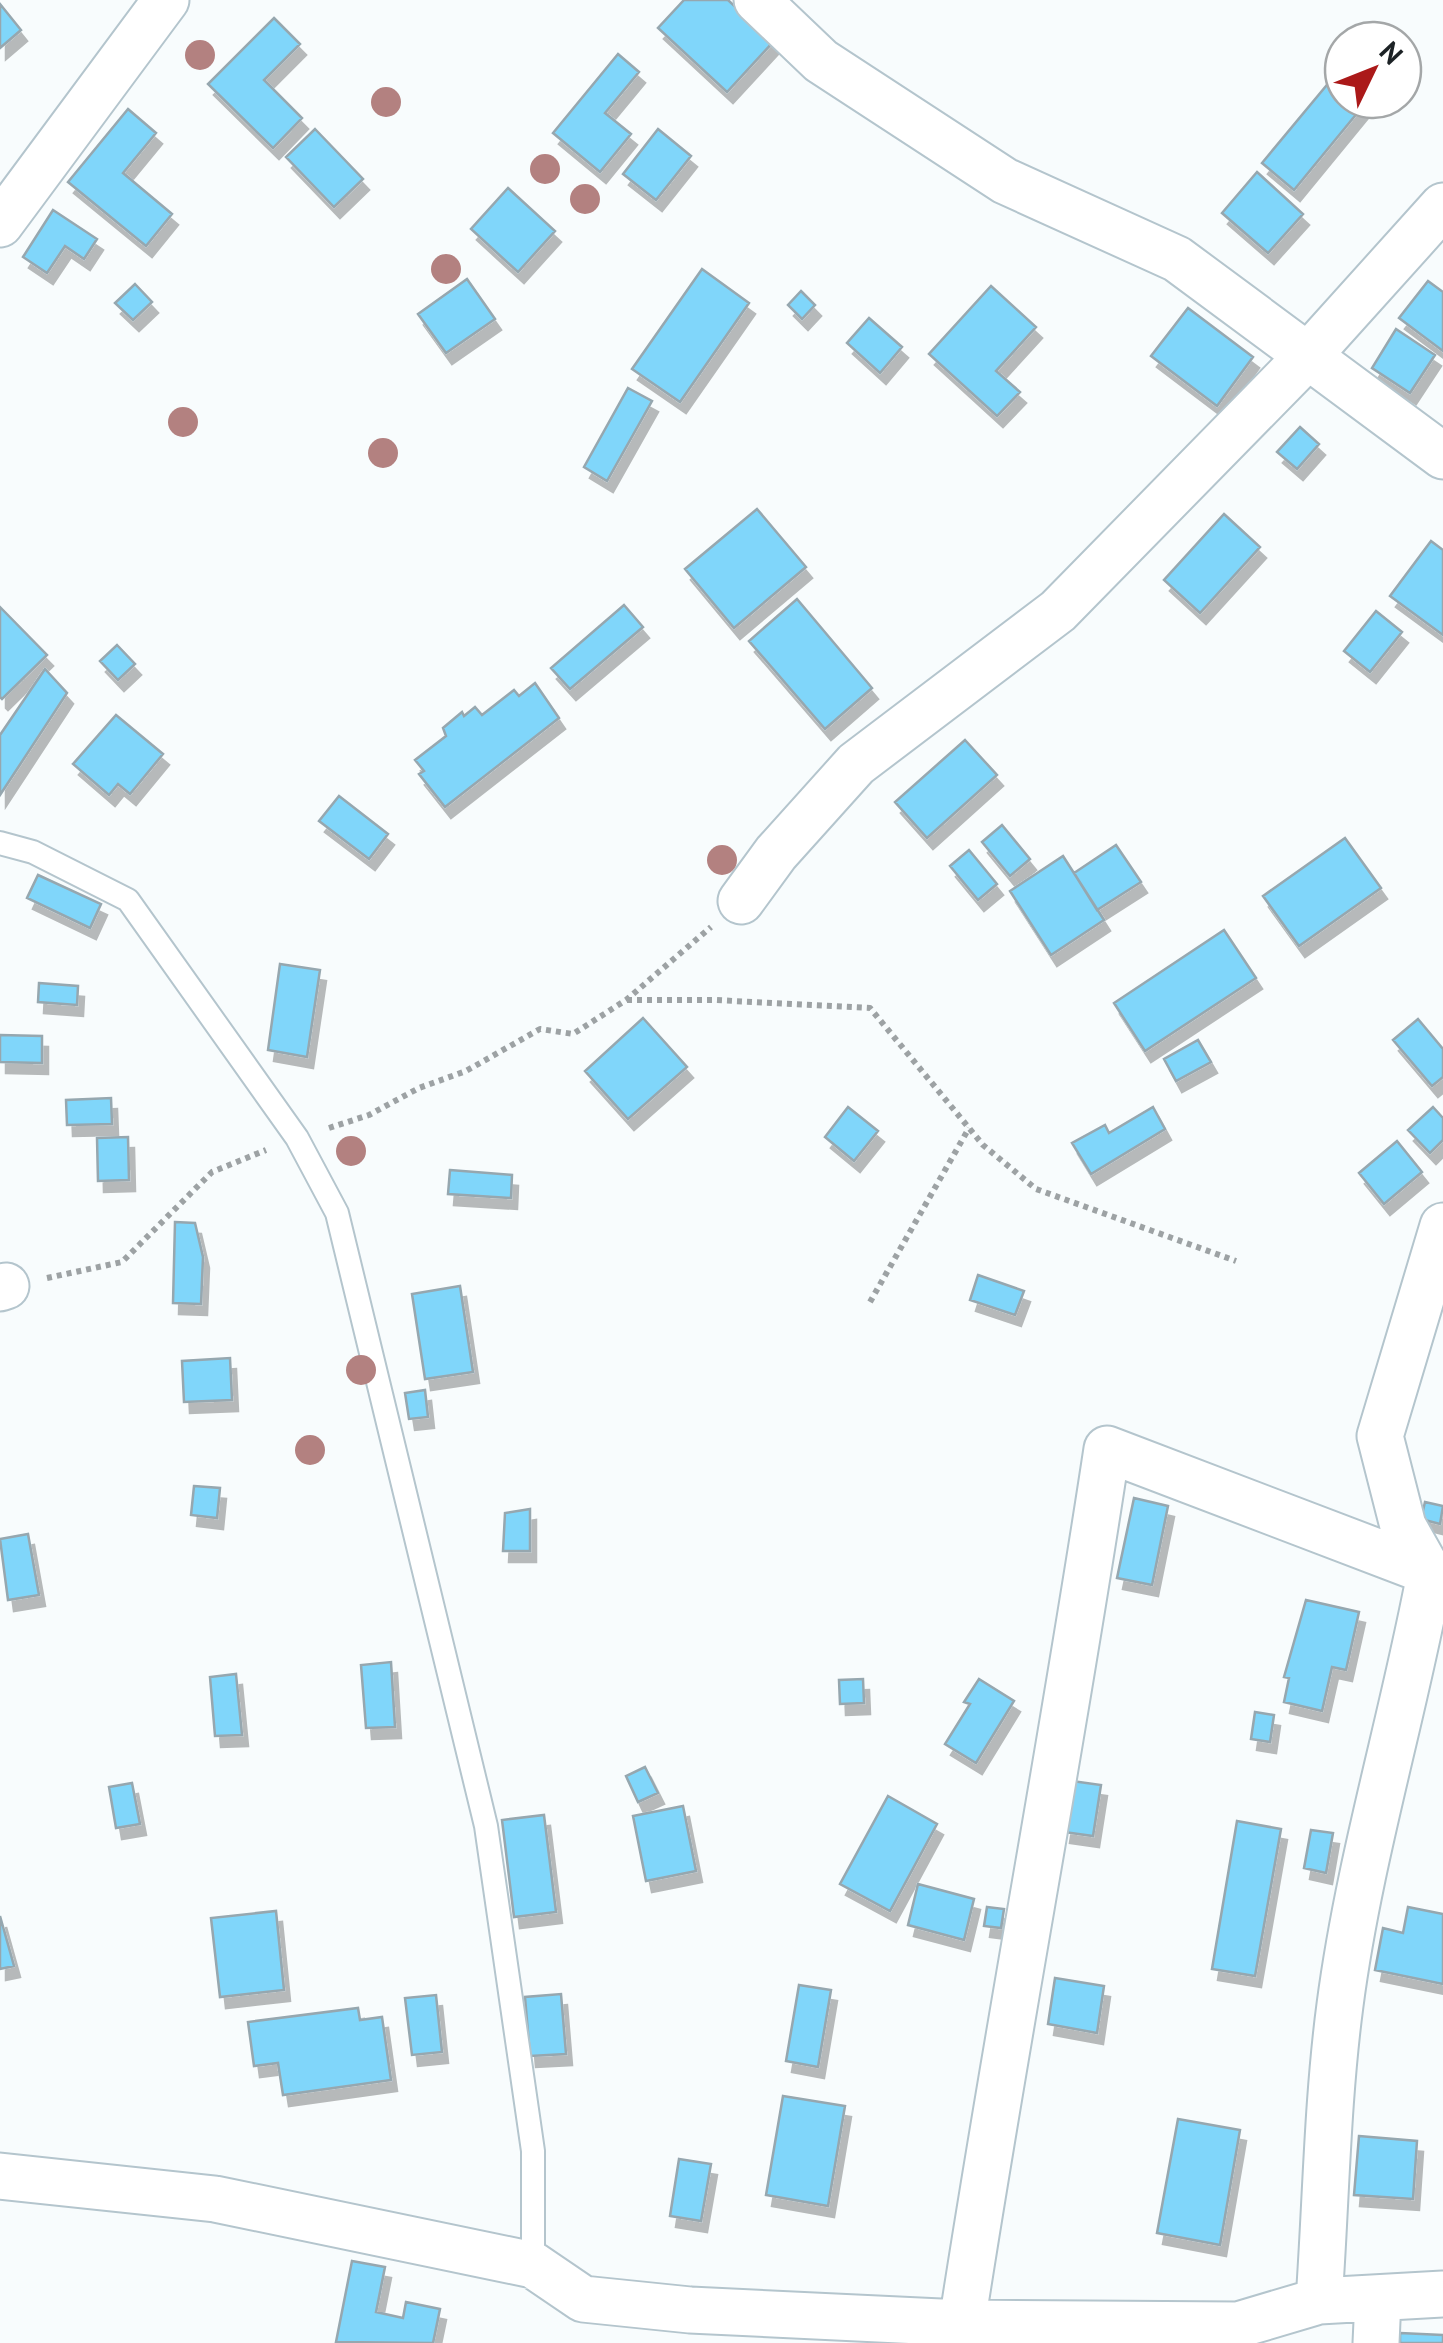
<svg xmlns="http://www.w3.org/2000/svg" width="1443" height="2343" font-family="'PT Sans',sans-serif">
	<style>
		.building { fill: #80d6fa; stroke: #96a7af; stroke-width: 2.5; filter: url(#shadow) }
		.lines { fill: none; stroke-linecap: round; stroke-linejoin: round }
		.service-casing { stroke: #b4c5cd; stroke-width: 26 }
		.minor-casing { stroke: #b4c5cd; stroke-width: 49 }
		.path { stroke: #9da2a4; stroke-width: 6; stroke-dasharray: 5 5; stroke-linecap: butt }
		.service { stroke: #fff; stroke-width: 22 }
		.minor { stroke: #fff; stroke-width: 45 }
		.tree { fill: #b38180 }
	</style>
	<defs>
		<filter id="shadow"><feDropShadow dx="6" dy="11" stdDeviation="0" flood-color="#0004"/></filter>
	</defs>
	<rect width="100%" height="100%" fill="#f8fcfd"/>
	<path class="building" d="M684,0h44l45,42 -46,50 -69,-64z
		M0,4l21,26 -21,18z
		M274,18l26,26 -36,36 38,38 -29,30 -65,-64z
		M618,54l21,18 -34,41 26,21 -31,38 -47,-39z
		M1331,80l12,10v10h13l7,6 -69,84 -32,-27z
		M128,109l28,24 -33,40 49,41 -26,32 -78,-64z
		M315,129l48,50 -29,28 -48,-50z
		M658,129l33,27 -35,44 -33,-26z
		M1257,172l46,42 -35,39 -46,-40z
		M508,188l47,43 -37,41 -47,-43z
		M53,210l44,29 -13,20 -19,-13 -18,27 -24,-16z
		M702,269l47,34 -69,99 -48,-33z
		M467,279l28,40 -49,34 -28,-39z
		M1428,281l15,11v59l-44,-33z
		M135,284l17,18 -19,18 -18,-17z
		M991,286l45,41 -40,44 24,21 -23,24 -68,-62z
		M801,291l14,14 -13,14 -14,-14z
		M1188,308l65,49 -36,49 -66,-50z
		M869,318l33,29 -22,26 -33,-30z
		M1396,329l39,26 -25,38 -38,-25z
		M628,388l24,13 -45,80 -23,-14z
		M1300,427l19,17 -22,25 -20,-17z
		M757,509l49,58 -72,61 -49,-59z
		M1224,514l36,33 -60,66 -36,-33z
		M1431,541l12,9v85l-53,-39z
		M797,599l75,89 -47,41 -76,-88z
		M624,605l19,22 -73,62 -19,-21z
		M0,607l47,48 -45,44 -2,-2z
		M1376,611l26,21 -32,40 -26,-21z
		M117,645l18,19 -17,16 -18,-19z
		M45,669l22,24 -67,102v-60z
		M535,683l24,35 -114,89 -26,-33 5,-3 -9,-11 31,-24 -3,-8 19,-16 2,4 11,-9 7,8 32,-25 5,6z
		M116,715l47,39 -33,40 -12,-10 -9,11 -36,-31z
		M965,740l32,35 -70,63 -32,-36z
		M339,796l49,38 -19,25 -50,-38z
		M1002,825l28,34 -20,17 -28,-34z
		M1345,838l36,50 -82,58 -36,-50z
		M1116,845l25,37 -44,28 -23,-37z
		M969,850l28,34 -19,16 -28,-34z
		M1063,856l41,64 -53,35 -41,-64z
		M38,875l63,29 -11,24 -63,-30z
		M1224,930l32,48 -111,73 -31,-48z
		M280,964l40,6 -13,87 -39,-7z
		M39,983l39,3 -1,19 -39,-3z
		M643,1018l44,49 -59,52 -43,-48z
		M1418,1019l25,30v28l-11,9 -39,-46z
		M0,1035l42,1v27l-42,-1z
		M1198,1040l13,22 -35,19 -12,-22z
		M111,1098l1,26 -45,1 -1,-25z
		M848,1107l30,24 -24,30 -29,-24z
		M1153,1107l12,22 -74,45 -19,-31 33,-18 4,8z
		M1433,1107l10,11v22l-13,13 -22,-23z
		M128,1137l1,43 -31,1 -1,-43z
		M1397,1141l25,31 -38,32 -25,-31z
		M450,1170l62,5 -1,23 -63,-4z
		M175,1222l20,1 8,34 -2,47 -28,-1z
		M978,1275l46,16 -9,24 -45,-15z
		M460,1286l13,86 -48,7 -13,-85z
		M230,1358l2,42 -48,2 -2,-41z
		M425,1390l3,27 -19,2 -4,-26z
		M194,1486l26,2 -3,30 -26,-3z
		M1134,1498l34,8 -16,79 -35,-7z
		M1425,1502l18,4 -3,18 -19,-5z
		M530,1509v42h-27l2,-38z
		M28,1534l11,61 -31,5 -8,-61z
		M1306,1600l53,12 -13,58 -14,-3 -10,44 -38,-9 5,-24 -5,-1z
		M391,1662l4,65 -29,1 -5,-63z
		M236,1674l6,61 -27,1 -5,-59z
		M863,1679l1,24 -24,1 -1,-24z
		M979,1679l35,22 -38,62 -31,-19 25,-40 -6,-2z
		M1255,1712l19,3 -4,27 -19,-3z
		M645,1767l13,26 -20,9 -12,-26z
		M1072,1781l29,4 -8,51 -29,-4z
		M132,1783l8,41 -24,4 -7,-41z
		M888,1796l49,28 -47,87 -50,-27z
		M683,1806l13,65 -50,10 -13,-65z
		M544,1815l12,97 -42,5 -12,-97z
		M1237,1821l44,8 -26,147 -43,-7z
		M1311,1830l22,3 -7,40 -22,-5z
		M918,1884l56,15 -10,41 -56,-15z
		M987,1907l17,2 -3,19 -17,-2z
		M1408,1907l35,7v70l-68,-14 8,-42 20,5z
		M276,1911l8,79 -64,7 -9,-79z
		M0,1916l14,50 -14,3z
		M1055,1978l49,8 -7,47 -49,-9z
		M799,1985l32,5 -13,77 -32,-6z
		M561,1994l5,60 -36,2 -5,-59z
		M436,1995l6,57 -30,3 -7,-57z
		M358,2008l2,12 22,-3 9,63 -108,15 -5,-32 -24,3 -6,-44z
		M783,2096l62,10 -17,100 -62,-11z
		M1178,2119l62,11 -20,115 -63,-12z
		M1359,2136l58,5 -4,58 -59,-4z
		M679,2159l32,5 -10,57 -31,-5z
		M352,2261l33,6 -9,45 27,6 3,-16 34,7 -7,34 -97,-1z
		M1400,2333l43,2v8h-43z"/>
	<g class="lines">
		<defs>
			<path id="service" d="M0,843l33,9 95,48 169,238 40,75 149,613 47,325v114"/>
			<path id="minor" d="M757,0l64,61 184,120 172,78 266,197
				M0,224l166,-224
				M741,901l35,-48 80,-89 202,-153 249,-254 136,-151
				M0,1288l6,-2
				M0,2176l215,23 318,66 50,34 107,11 272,13 276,2 81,-24 124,-7
				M1319,2301c7,-98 8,-198 21,-296 19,-145 63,-287 90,-431l-27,-48 -23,-90 63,-210
				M962,2323c45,-292 101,-582 145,-874l336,128
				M1376,2343l2,-44"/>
		</defs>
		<use href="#service" class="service-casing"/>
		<use href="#minor" class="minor-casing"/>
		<path class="path" d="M627,1000h88l155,8 113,137 53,44 200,72
			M329,1128l40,-13 50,-27 47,-17 74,-42 33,5 53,-34 85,-73
			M47,1278l75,-16 90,-90 54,-22
			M870,1302l99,-174"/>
		<use href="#service" class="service"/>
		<use href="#minor" class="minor"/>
	</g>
	<g class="tree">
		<circle cx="200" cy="55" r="15"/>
		<circle cx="386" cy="102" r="15"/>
		<circle cx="545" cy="169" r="15"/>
		<circle cx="585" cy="199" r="15"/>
		<circle cx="446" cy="269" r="15"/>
		<circle cx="183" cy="422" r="15"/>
		<circle cx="383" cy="453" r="15"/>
		<circle cx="722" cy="860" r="15"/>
		<circle cx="351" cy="1151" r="15"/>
		<circle cx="361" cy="1370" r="15"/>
		<circle cx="310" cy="1450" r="15"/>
	</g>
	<g transform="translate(1373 70) rotate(47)"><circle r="48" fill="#ffffff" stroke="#a4a7a8" stroke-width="2.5"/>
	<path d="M0-8L18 38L0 25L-18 38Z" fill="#ab1919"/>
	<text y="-15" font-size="28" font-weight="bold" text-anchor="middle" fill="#1c2225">N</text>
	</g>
</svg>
